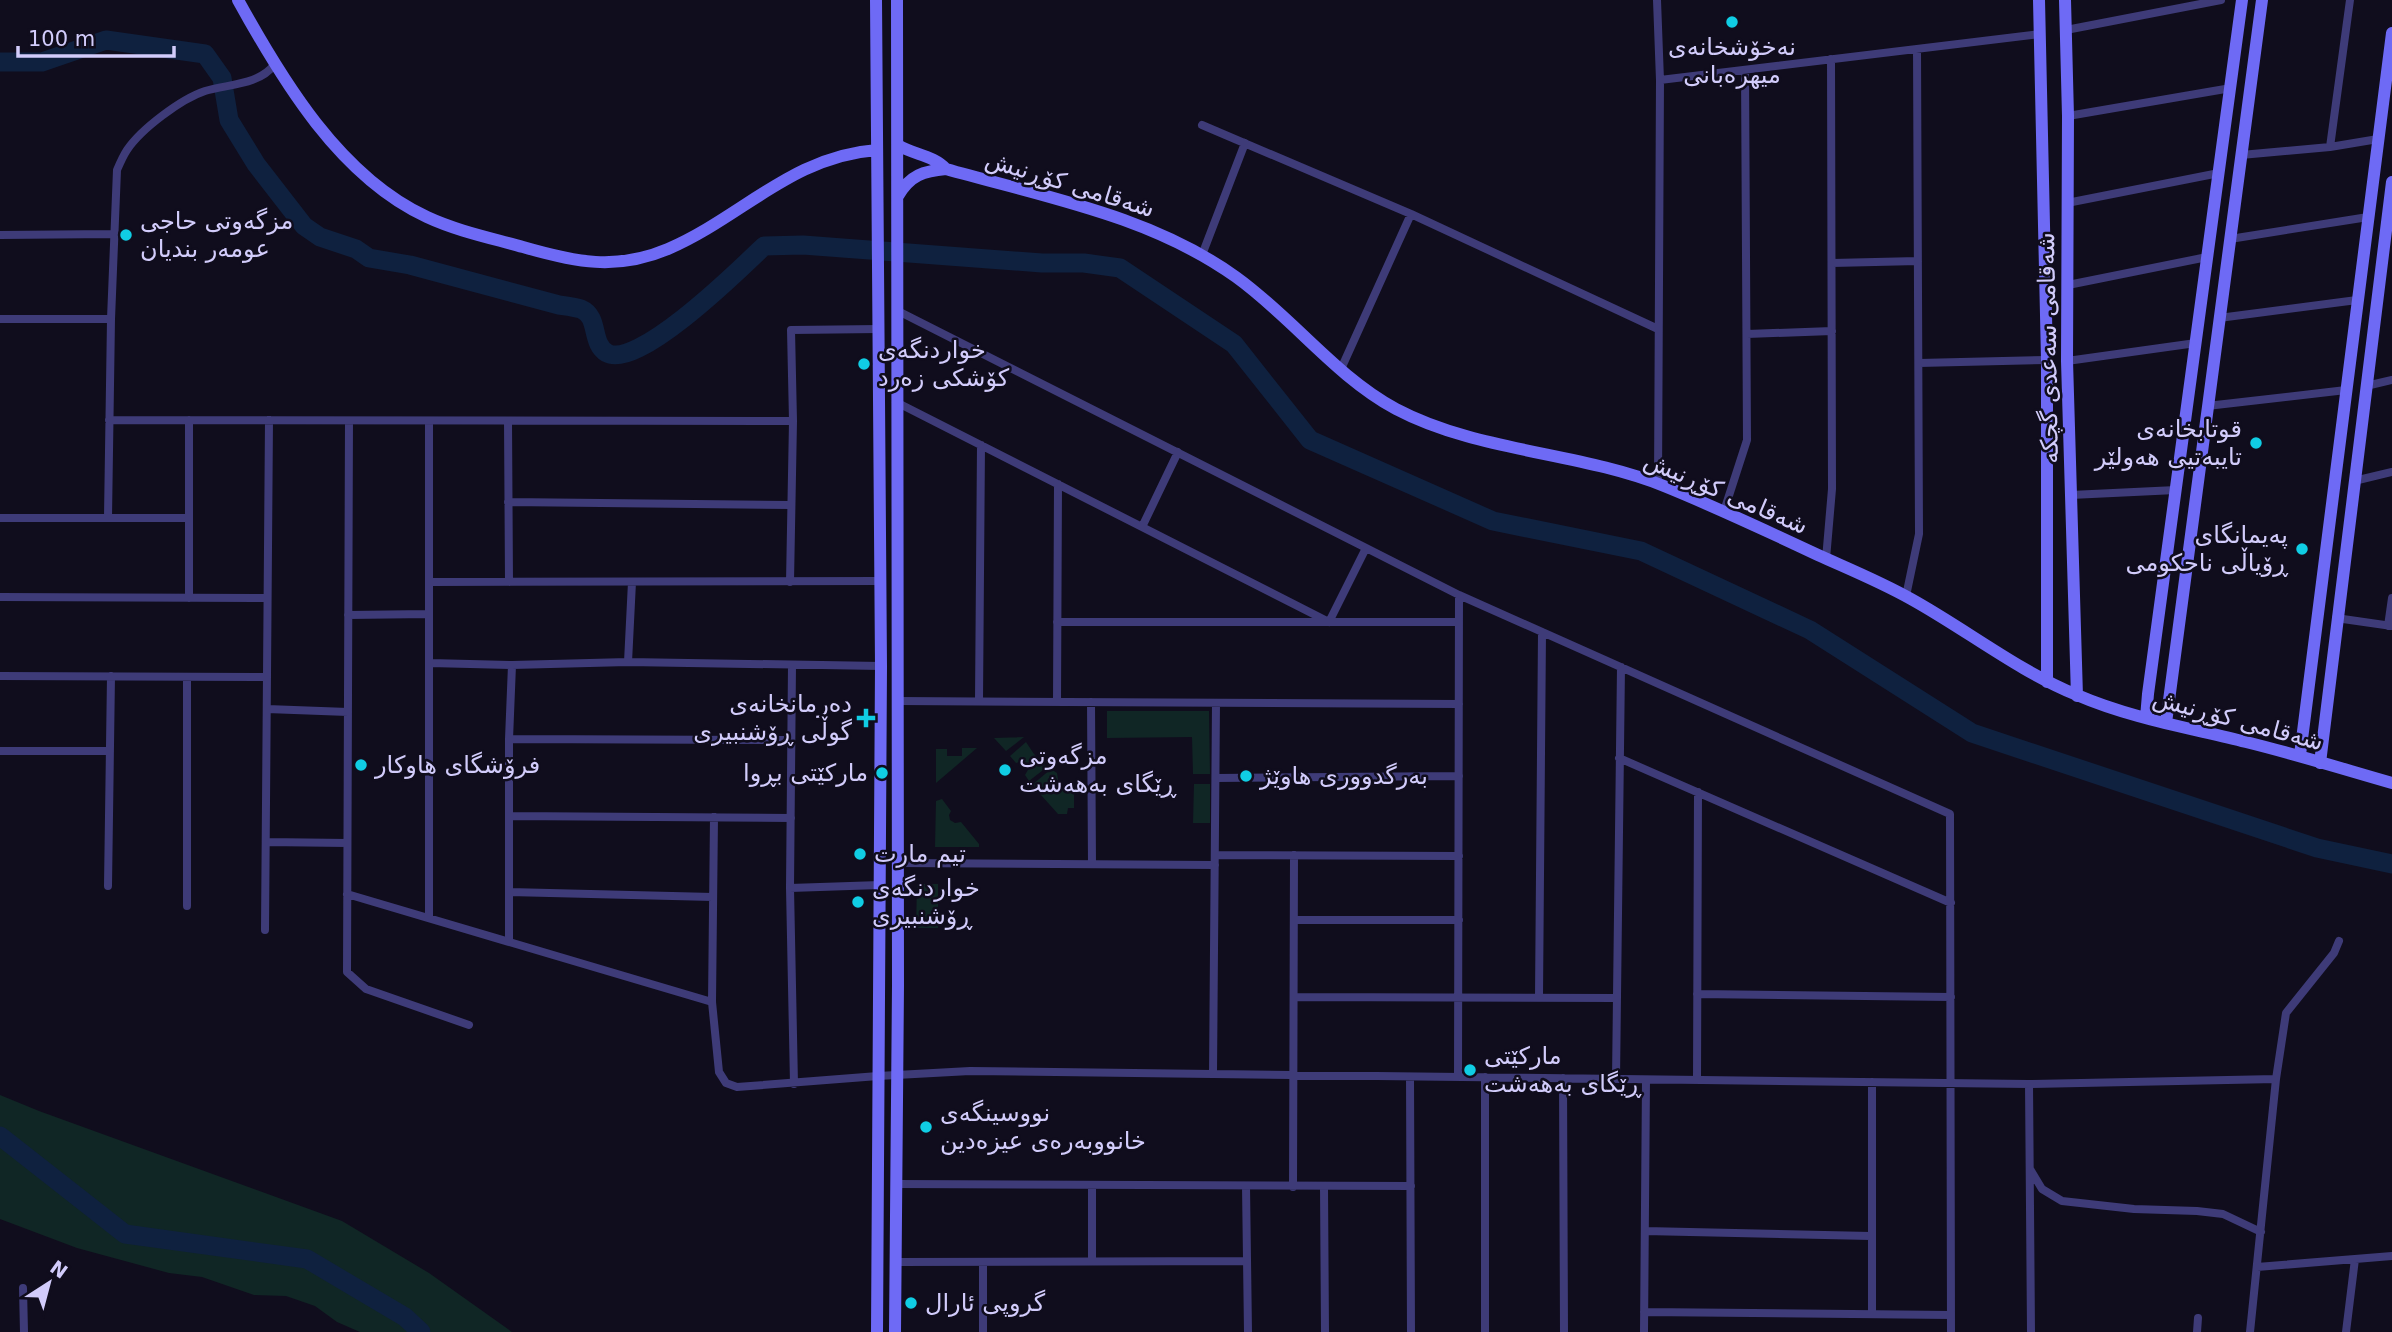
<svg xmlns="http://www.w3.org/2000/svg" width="2392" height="1332" font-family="'DejaVu Sans','Noto Sans Arabic',sans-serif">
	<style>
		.green { fill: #102625 }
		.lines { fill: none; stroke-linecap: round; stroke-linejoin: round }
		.river { stroke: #0f213f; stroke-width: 19 }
		.street { stroke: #3e3b78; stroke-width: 8 }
		.secondary { stroke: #6e6af5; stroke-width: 12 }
		.poi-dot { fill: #10cde4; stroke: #100d1d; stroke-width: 2.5 }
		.labels { text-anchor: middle; stroke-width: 5; stroke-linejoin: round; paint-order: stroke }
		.poi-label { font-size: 24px; fill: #d2ccfb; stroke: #100d1d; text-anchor: start }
		.street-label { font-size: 24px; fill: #d2ccfb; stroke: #100d1d }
	</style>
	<rect width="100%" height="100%" fill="#100d1d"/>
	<path class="green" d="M1107,711h102l1,63h-17l-1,-37 -85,1z
		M1024,737l-18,14 -12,-13z
		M1026,742l8,12 13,13 -18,14 -4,-6 4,-7 -6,-7 -7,2 -6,-7z
		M962,748h15l-41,35v-34h11v7h15z
		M1051,769l6,4 2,13h15v22h-6l-1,6h-9l-26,-29z
		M1194,784h16v39h-17z
		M942,799l9,12 -2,4 1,5 5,3 6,-1 18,22v3h-44l1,-46z
		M917,884h21v44h-22z
		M0,1095l39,16 303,110 87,52 83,59h-152l-23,-10 -22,-16 -29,-10 -32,-1 -52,-18 -33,-4 -92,-25 -77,-29z"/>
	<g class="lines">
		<path class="river" d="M0,62h42l64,-22 99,14 17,24 7,42 27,44 48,62 16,11 36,12 13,9 41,7 149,40c7,1 16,2 22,4 19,8 9,34 26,44 31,17 134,-85 157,-107l39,-1 239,18h42l36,5 114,76 76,96 183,81 148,30 169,79 162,103 345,115 75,16
			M0,1136l125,98 182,25 98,58 16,15"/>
		<path class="street" d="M1657,0l3,80 -2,404
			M2066,30l155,-30
			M1660,80l380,-46
			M2068,116l163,-28
			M1202,125l209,89 247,115
			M2330,147l20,-147
			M2241,155l89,-8 48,-8
			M2067,203l152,-30
			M0,235l113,-1
			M2230,239l138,-22
			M1202,255l43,-112
			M1832,263l86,-2
			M2068,285l139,-28
			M898,311l561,284 491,219 1,518
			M2219,318l138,-18
			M0,319h111
			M1747,334l85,-3
			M2067,361l129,-18
			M1919,363l128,-3
			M1341,369l70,-155
			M2366,386l26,-6
			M896,402l433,220 37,-74
			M2207,406l139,-16
			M109,420l684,1
			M349,421l-2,551 19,17 103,36
			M508,421l1,161
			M2354,481l38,-9
			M2071,495l105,-5
			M508,502l283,3
			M1724,511l23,-71 -2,-370
			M108,517l3,-198 6,-149c3,-7 6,-14 10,-20 14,-21 54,-51 78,-59 23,-7 54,-6 69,-26
			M0,518h189
			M1142,527l36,-75
			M1826,559l6,-70 -1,-430
			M429,582l451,-1
			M790,582l3,-161 -2,-91 88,-1
			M1906,596l13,-62 -2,-485
			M0,597l267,1
			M189,598v-178
			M348,615l81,-1
			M2336,618l56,8
			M1057,622h402
			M2388,626l4,-28
			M628,662l4,-80
			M430,663l82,2 116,-3 253,4
			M792,665l-2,223 4,196
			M0,676l267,1
			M898,701l561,3
			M979,701l2,-256
			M1057,702l1,-218
			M1091,702l1,162
			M267,709l81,3
			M509,739l282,1
			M0,751h110
			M1619,758l332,145
			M1216,778l243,-2
			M509,816l282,2
			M714,817l-2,185 7,70 7,11 11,4 141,-11 92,-5 1059,13 247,-5
			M266,842l81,1
			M1215,855l244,1
			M898,863l317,2
			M108,886l3,-210
			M790,888l90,-3
			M509,892l204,5
			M347,894l365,108
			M187,906v-229
			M429,918v-497
			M1294,920h165
			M265,930l4,-510
			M509,942v-203l3,-74
			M1697,994l254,3
			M1294,997l323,1
			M1539,997l3,-365
			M1213,1074l3,-371
			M1410,1077l1,255
			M1458,1077l1,-482
			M1563,1078l1,254
			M1616,1079l5,-412
			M1697,1080l1,-288
			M1872,1082v232
			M2029,1084l2,248
			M2030,1169l12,20 20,12 72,8 63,2 26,3 38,18
			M896,1184l515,2
			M1246,1186l2,146
			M1293,1187l1,-332
			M1324,1187l1,145
			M1645,1231l226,5
			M1092,1261v-76
			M896,1262l350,-1
			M2257,1267l135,-11
			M23,1288l1,44
			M1644,1312l307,3
			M983,1332v-70
			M1485,1332v-255
			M1644,1332l2,-252
			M2197,1332l1,-14
			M2250,1332l26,-253 10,-66 48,-60 5,-12
			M2346,1332l9,-73"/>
		<path class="secondary" d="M238,0c44,80 102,177 189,217 30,14 64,21 96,30 52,15 93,24 145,2 74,-32 124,-93 209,-99
			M876,0l5,666 -4,666
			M2039,0l8,360v322
			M2065,0l3,116 -1,245 10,335
			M898,145c16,10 35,10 48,24
			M898,196c12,-21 26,-25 48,-27 99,28 205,47 290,108 57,41 99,99 160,132 81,43 184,43 268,77 52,21 103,45 154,69 31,14 63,27 93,44 56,31 107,72 166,96 53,23 113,33 169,47 49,12 97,27 146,41
			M2146,718l2,-24 94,-694
			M2166,723l96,-723
			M2300,755l92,-722
			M2320,763l72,-581
			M895,1332l3,-347 -1,-985"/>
	</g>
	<g class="poi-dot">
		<circle cx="1732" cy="22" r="7"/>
		<circle cx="126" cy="235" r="7"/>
		<circle cx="864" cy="364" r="7"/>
		<circle cx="2256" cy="443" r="7"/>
		<circle cx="2302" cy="549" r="7"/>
		<path d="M862.5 707.5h7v7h7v7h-7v7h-7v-7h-7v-7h7z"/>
		<circle cx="361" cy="765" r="7"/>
		<circle cx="1005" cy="770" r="7"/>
		<circle cx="882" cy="773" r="7"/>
		<circle cx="1246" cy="776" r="7"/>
		<circle cx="860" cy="854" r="7"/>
		<circle cx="858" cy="902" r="7"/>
		<circle cx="1470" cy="1070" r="7"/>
		<circle cx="926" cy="1127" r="7"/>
		<circle cx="911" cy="1303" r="7"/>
	</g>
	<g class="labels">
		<g class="poi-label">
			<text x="1732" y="55" text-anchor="middle">نەخۆشخانەی<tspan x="1732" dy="28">میهرەبانی</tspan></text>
			<text x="140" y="229">مزگەوتی حاجی<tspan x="140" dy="28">عومەر بندیان</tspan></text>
			<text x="878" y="358">خواردنگەی<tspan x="878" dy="28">کۆشکی زەرد</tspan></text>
			<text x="2242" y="437" text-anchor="end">قوتابخانەی<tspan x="2242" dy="28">تایبەتیی هەولێر</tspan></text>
			<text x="2288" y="543" text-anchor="end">پەیمانگای<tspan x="2288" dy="28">ڕۆیاڵی ناحکومی</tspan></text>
			<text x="852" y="712" text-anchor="end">دەرمانخانەی<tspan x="852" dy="28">گوڵی ڕۆشنبیری</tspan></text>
			<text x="1019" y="764">مزگەوتی<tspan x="1019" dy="28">ڕێگای بەھەشت</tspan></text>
			<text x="375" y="773">فرۆشگای ھاوکار</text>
			<text x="868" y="781" text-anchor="end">مارکێتی بڕوا</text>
			<text x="1260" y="784">بەرگدووری هاوێژ</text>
			<text x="874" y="862">تیم مارت</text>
			<text x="872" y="896">خواردنگەی<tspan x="872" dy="28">ڕۆشنبیری</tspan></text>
			<text x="1484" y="1064">مارکێتی<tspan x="1484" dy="28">ڕێگای بەهەشت</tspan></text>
			<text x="940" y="1121">نووسینگەی<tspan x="940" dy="28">خانووبەرەی عیزەدین</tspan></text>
			<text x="925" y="1311">گروپی ئارال</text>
		</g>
		<g class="street-label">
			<text transform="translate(1070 184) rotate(17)" y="8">شەقامی کۆڕنیش</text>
			<text transform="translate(2048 348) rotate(-91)" y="8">شەقامی سەعدی گچکە</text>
			<text transform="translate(1726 493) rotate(23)" y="8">شەقامی کۆڕنیش</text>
			<text transform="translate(2238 720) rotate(15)" y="8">شەقامی کۆڕنیش</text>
		</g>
	</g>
	<g transform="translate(49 1283) rotate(36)" stroke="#100d1d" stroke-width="5" paint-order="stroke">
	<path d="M0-5L12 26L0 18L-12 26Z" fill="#d2ccfb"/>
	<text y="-10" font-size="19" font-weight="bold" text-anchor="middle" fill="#d2ccfb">N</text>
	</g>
	<path d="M18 46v10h156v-10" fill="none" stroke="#d2ccfb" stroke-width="3.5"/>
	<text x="28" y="46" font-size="21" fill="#d2ccfb" stroke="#100d1d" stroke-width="5" paint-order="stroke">100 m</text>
</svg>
